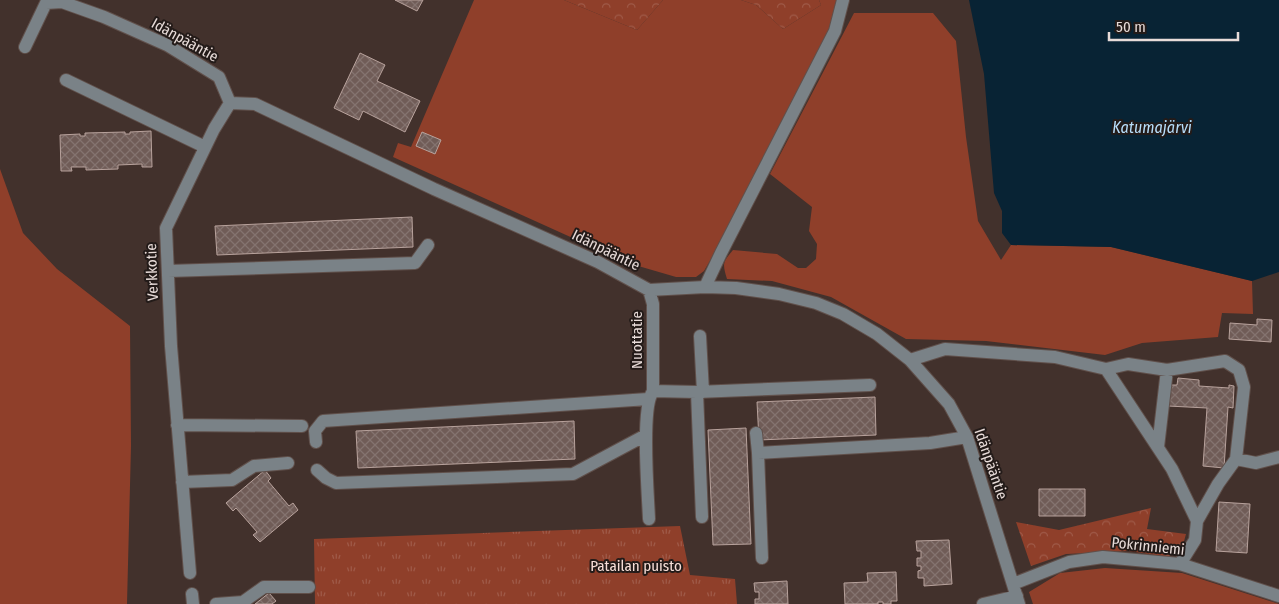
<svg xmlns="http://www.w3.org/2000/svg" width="1279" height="604" font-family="'Fira Sans Condensed',sans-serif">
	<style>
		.grass { fill: #8f3f2a }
		.forest { fill: url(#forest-crowns) }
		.park { fill: url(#park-tufts) }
		.water { fill: #082334 }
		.building { fill: url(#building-cross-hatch); stroke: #b8a29c }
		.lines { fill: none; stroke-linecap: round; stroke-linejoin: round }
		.minor-casing { stroke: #60504b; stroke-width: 14 }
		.minor { stroke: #7a8287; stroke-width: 12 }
		.labels { text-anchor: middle; stroke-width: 4; stroke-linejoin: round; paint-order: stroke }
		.street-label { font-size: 15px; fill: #e8dcd9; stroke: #231b19 }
		.park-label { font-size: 15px; fill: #f7ded7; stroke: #231b19 }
		.water-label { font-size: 16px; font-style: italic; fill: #b7defb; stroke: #231b19 }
	</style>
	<defs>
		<pattern id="forest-crowns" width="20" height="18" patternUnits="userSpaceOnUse" patternTransform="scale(1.25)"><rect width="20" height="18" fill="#8f3f2a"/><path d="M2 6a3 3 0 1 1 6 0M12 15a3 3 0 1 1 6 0" fill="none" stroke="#9f5a48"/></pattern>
		<pattern id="park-tufts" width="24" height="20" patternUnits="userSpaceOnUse" patternTransform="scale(1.25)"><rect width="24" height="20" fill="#8f3f2a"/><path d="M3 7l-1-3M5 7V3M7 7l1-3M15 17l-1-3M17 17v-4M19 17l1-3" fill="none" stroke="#9f5a48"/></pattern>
		<pattern id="building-cross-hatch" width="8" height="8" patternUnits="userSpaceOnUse" patternTransform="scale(1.25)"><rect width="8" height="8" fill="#705c57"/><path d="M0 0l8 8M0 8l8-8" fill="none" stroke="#84736f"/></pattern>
	</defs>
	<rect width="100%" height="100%" fill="#42312c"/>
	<path class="grass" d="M474,0h90l73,30 26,-30h78l15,5 27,24 38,-24 -2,-5h20l-5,20 -94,189 -36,62 -8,6h-20l-48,-14 -235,-106 5,-14 13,4z
		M854,13h79l23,28 10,96 12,84 23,39 10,-15 100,2 141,34 1,33 -31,-1 -4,24 -76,6 -37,12 -119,-14 -80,-2 -75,-42 -59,-16 -45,-2c-5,-16 -4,-17 6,-29l44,4 21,14h8l10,-9 1,-15 -8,-13 3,-24 -42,-33z
		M0,169l23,64 34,36 73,57 1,120 -4,158h-127z
		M1105,568l77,5 97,31h-246l-4,-12 31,-19z"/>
	<path class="forest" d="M564,0h99l-26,30z
		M741,0h78l2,5 -38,24 -27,-24z
		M1151,508l-4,21 39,5 -3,11 -15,12 -39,-6 -63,3 -35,12 -15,-44 43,8z"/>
	<path class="park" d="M680,526l10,49 45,4 2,25h-422l-1,-65z"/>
	<path class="water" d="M969,0h310v272l-27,9 -141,-34 -100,-2 -9,-12v-22l-8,-18 -10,-119z"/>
	<path class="building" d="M395,0h28l-6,11z
		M360,53l25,12 -8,16 43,20 -15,31 -42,-21 -4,9 -25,-12z
		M151,131l1,36h-10v-3l-24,1v4l-32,1v-3h-15l1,4h-11l-1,-36 20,-1v2h5v-3l40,-1v2h5v-2z
		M422,132l19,8 -6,14 -19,-8z
		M412,217l1,30 -196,8 -2,-29z
		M1257,319l15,1 -1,22 -42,-3 1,-16 27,2z
		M1178,378l21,2v6l30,2v-3l5,1 -1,22 -5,-1 -4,61 -21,-2 4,-58 -39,-2 2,-21h7z
		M875,397l1,38 -117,5 -2,-38z
		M574,421l1,38 -217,9 -2,-37z
		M746,428l5,116 -38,1 -5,-115z
		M265,470l6,8 -3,3 21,25 4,-3 5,7 -38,32 -7,-7 4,-3 -21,-24 -3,3 -7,-8z
		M1039,489h46v27h-46z
		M1219,502l31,2 -3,49 -31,-2z
		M949,540l3,44 -28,2v-8h-6v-7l3,-1v-4h-4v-8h4v-7h-4l-1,-10z
		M896,572l1,29h-6v3h-8v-2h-5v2h-33l-1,-21 24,-1 -1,-9z
		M787,581l1,23h-33v-5h4v-7h-4l-1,-9z
		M269,593l7,8 -4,3h-17z"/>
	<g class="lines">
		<defs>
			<path id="minor" d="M25,47l21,-44 16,-1 42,15 63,28 52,32 11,26
				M66,80l139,67
				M230,103l25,1 179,85 164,73 51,28 56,-3 31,1 43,6 37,9 27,11 34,20 33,26 39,44 18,33 52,167
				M168,271l247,-8 13,-18
				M705,287l16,-34 114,-222 8,-31
				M649,290l4,14v87
				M700,336l3,56
				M910,360l35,-11 110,8 51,12 66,100 25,52 -2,19 -15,24
				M1106,369l22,-5 39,6 58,-9 14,9 5,17 -8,72 -18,25 -21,37
				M653,391l44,1 173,-7
				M697,392l5,125
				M177,425l125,1
				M756,433l2,20 4,105
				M316,442l-1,-11 8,-10 325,-22
				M1158,447l9,-77
				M758,453l172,-10 37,-6
				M1236,459l20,4 23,-6
				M317,470l9,8 10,5 237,-9 73,-39
				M182,482l50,-2 22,-14 34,-3
				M649,519c-1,-25 -8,-108 3,-126
				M190,573l-19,-227 -5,-118 48,-99 16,-26
				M1013,584l56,-22 34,-5 77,7 99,32
				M192,594l1,10
				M216,604l27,-2 21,-15h45
				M983,604l34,-8"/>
		</defs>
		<use href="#minor" class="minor-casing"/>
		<use href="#minor" class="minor"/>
	</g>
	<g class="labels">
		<g class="street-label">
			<text transform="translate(185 40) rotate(29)" y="5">Idänpääntie</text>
			<text transform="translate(606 250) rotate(26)" y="5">Idänpääntie</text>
			<text transform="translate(152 272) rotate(-92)" y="5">Verkkotie</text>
			<text transform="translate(637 340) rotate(-90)" y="5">Nuottatie</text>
			<text transform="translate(991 464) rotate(71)" y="5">Idänpääntie</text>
			<text transform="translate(1148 546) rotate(6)" y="5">Pokrinniemi</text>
		</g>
		<g class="park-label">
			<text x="636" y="571">Patailan puisto</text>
		</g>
		<g class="water-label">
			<text x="1152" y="133">Katumajärvi</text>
		</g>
	</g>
	<path d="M1109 32v8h129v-8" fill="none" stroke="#e8dcd9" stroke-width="2.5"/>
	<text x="1116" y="32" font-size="15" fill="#e8dcd9" stroke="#231b19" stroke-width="4" paint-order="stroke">50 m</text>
</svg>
